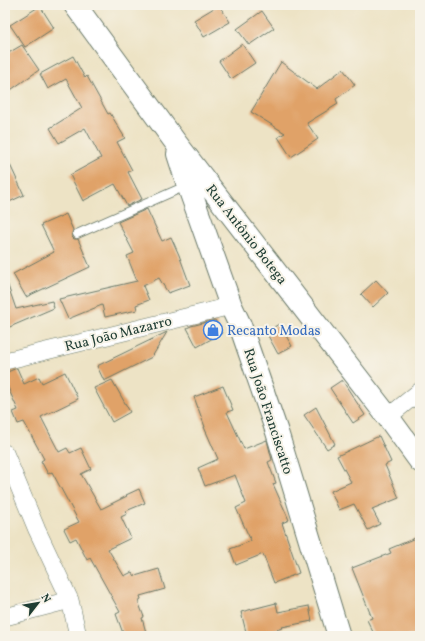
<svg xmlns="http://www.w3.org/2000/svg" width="425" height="641" font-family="Vollkorn,serif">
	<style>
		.building { fill: #e0a268 }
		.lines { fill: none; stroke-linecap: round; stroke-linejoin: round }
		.lane-casing { stroke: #677767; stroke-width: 10 }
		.street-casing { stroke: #677767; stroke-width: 18 }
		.secondary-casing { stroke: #677767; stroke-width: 24 }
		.lane { stroke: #fff; stroke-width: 8 }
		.street { stroke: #fff; stroke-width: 17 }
		.secondary { stroke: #fff; stroke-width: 22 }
		.labels { text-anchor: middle; stroke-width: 4; stroke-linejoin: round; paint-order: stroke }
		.street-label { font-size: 14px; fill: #1f3d34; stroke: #f7f3e8 }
		.shop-label { font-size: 14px; fill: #366cbe; stroke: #f7f3e8; text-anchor: start }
	</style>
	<rect width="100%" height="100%" fill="#f7f3e8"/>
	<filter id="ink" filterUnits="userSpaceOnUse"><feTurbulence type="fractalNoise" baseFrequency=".025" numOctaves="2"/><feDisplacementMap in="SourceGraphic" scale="8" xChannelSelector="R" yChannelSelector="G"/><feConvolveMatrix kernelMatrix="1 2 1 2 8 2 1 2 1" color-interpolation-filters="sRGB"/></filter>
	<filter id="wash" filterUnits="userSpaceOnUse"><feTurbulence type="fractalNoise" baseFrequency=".012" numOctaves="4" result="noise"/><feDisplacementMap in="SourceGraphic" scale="16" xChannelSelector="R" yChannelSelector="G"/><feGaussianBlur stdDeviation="0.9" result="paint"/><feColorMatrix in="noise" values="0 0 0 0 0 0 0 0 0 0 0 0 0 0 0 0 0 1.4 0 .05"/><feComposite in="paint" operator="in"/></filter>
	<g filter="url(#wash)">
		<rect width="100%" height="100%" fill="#ede3c5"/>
		<g id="blocks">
			<path class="building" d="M219,5l11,17 -26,15 -10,-17z
				M40,6l14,22 -29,19 -15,-22z
				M262,11l12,17 -25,17 -12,-16z
				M242,44l13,19 -24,16 -12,-18z
				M22,45l17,25 -34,24v-39z
				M73,56l12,22 2,-2 21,38 2,-1 15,25 -8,4 15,28 -4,2 14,27 -15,7 -12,-22 -32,17 -13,-26 31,-17 -16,-30 -26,15 -9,-15 32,-20 -16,-29 -18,10 -8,-15z
				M281,62l36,27 26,-20 12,16 -19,14 2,5 -31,19 11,16 -27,18 -13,-20 7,-4 -34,-21z
				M5,154l19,41 -19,9z
				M147,209l15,32 9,-4 8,18 11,30 -22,8 -9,-15 -16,8 6,14 -13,5 1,5 -32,7 -3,-12 -34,14 -9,-20 78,-18 -10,-25 7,-3 -16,-31z
				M66,214l7,16 -1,3v4l2,2h4l12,28 -64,30 -13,-23 41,-22 -13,-27z
				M376,280l12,13 -15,14 -12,-13z
				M5,283h2l9,26 36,-8 2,7 -49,21z
				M215,320l7,13 -25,14 -10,-19 4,-2z
				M279,324l13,22 -14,8 -12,-22z
				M167,332l-15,25 -48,24 -7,-15z
				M17,368l7,16 15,-7 3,6 23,-11 13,27 -37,18 18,35 8,-4 3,5 11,-5 10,21 -10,5 20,35 26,-13 -1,-1 13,-6 6,14 -19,8 1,3 -6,3 10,21 -23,11 16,27 8,-4 3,4 24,-7 6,20 -25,7 1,3 -3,2 6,16 -2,1 5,18h-23l-8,-22 4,-2 -16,-29 -14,-25 -3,2 -11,-22 -6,3 -6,-12 15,-7 -27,-50 -4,2 -7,-13 3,-2 -20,-37 -6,2 -5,-12 5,-2 -13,-29v-8z
				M112,380l18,32 -18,10 -18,-34z
				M342,380l23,35 -12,8 -23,-35z
				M223,386l10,24 -6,2 17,37 23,-9 5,20 -4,2 8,21 -3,1 16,36 -7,3 17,50 -25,10 -11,-29 -27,11 -6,-16 21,-8 -15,-33 10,-5 -11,-28 -30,11 -7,-18 20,-9 -14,-32h1l-11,-30z
				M316,407l19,37 -8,5 -23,-34z
				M379,436l12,26 -6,3 14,33 -27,11 8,15 -12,6 -14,-26 -15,6 -8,-19 20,-9 -14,-26z
				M420,536v100h-45l-8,-16 5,-2 -20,-50 39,-15 -2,-4z
				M276,603l2,9 31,-6 3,15 -30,6 1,1 -30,8h-6l-6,-24z"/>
		</g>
	</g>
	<g filter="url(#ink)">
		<use href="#blocks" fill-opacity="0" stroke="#677767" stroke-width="1"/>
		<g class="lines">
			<defs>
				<path id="lane" d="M77,234l111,-49"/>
				<path id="street" d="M5,361l226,-55
					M388,417l32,-26
					M5,453l32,77 33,70 8,36
					M5,617l65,-17"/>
				<path id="secondary" d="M75,5l101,138 212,274 32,44
					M178,154l10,31 43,121 9,19 37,107 62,204"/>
			</defs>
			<use href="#lane" class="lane-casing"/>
			<use href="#street" class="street-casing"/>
			<use href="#secondary" class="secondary-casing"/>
			<use href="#lane" class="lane"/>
			<use href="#street" class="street"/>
			<use href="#secondary" class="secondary"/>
		</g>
	</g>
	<defs>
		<symbol id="shop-ring" viewBox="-11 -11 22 22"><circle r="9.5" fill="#f7f3e8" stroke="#3f7fe0" stroke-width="1.5"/><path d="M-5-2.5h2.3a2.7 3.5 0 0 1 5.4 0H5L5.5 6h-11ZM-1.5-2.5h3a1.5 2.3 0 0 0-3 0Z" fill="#3f7fe0"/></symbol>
	</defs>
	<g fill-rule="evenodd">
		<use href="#shop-ring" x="202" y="319" width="22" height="22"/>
	</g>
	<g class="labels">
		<g class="street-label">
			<text transform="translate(247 234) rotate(52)" y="5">Rua Antônio Botega</text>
			<text transform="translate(118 333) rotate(-14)" y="5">Rua João Mazarro</text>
			<text transform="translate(269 411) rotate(72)" y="5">Rua João Franciscatto</text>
		</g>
		<g class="shop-label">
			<text x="227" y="335">Recanto Modas</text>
		</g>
	</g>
	<rect width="425" height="641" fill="none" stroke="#f7f3e8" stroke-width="20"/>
	<g transform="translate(38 603) rotate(59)" stroke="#f7f3e8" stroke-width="3" paint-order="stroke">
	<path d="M0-3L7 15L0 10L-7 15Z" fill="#1f3d34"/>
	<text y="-6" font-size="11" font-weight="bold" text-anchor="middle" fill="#1f3d34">N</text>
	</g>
</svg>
